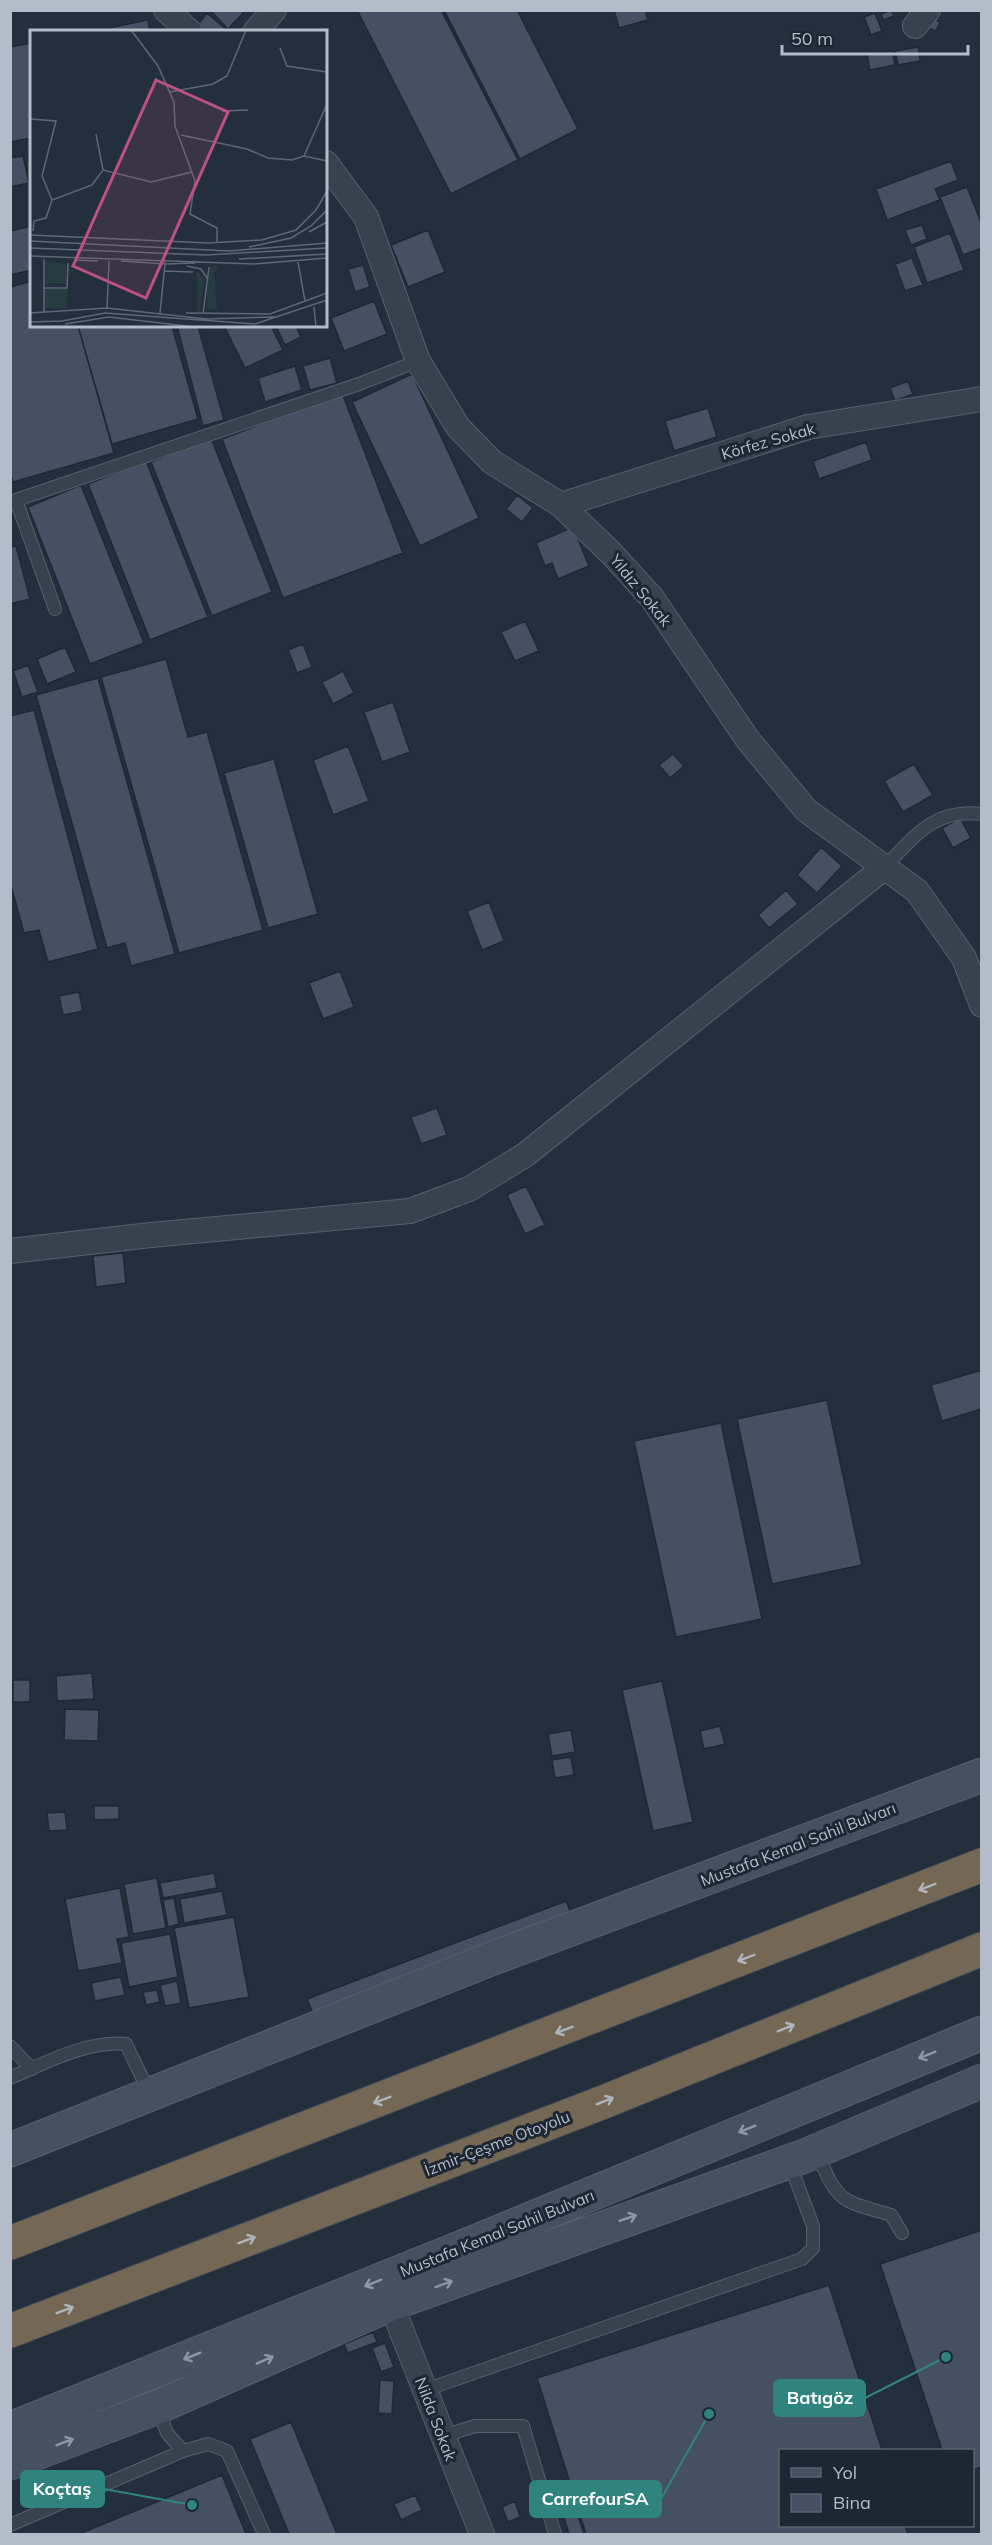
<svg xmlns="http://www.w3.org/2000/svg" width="992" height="2545" font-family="Mulish,sans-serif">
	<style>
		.building { fill: #455162; stroke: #1f2835; stroke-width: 1.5 }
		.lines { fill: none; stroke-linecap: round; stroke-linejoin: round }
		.lane-casing { stroke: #565f6c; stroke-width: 14 }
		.street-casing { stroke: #565f6c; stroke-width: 26 }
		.secondary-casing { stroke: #565f6c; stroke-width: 35 }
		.highway-casing { stroke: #434c59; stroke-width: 35 }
		.lane { stroke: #38414e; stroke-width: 12 }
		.street { stroke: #38414e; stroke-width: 24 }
		.secondary { stroke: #465061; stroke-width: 33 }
		.highway { stroke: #746855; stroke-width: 33 }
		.oneway { stroke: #aeb4bd }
		.oneway2 { stroke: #8e96a5 }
		.labels { text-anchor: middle; stroke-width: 6; stroke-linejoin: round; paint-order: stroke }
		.street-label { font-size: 16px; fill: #b4bcc9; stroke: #1d2633 }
		.inset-road { fill: none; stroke: #5e6776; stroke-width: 1.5 }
		.view { fill: #bd5182; fill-opacity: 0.15; stroke: #bd5182; stroke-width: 3 }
		.inset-edge { fill: none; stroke: #b4bcc9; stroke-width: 3 }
		.leader { fill: none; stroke: #308480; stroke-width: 2 }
		.callout-dot { fill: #308480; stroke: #1d2633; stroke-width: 2 }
		.callout { fill: #308480; stroke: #308480; stroke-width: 2 }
		.callout-label { font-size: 18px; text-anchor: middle; font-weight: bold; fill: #fff }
	</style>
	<rect width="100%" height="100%" fill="#242f3e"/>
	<path class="building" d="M210,10h31l2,3 -15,16z
		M357,10h84l77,150 -67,34z
		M444,10h73l61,119 -58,30z
		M614,10h31l3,10 -29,8z
		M891,10l3,6 -11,4 -2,-6z
		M207,13l21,18 -1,1h-24l-6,-6z
		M875,13l7,18 -11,4 -7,-18z
		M926,15l14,7 -4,9 -14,-6z
		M148,20l2,12h-61z
		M32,43v95l-22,4v-95z
		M918,47l2,14 -22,4 -3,-14z
		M892,51l3,14 -25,5 -3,-15z
		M23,156l6,27 -19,4v-29z
		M951,161l7,19 -23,9 5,11 -53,20 -11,-31z
		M32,167v19l-4,-18z
		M967,187l15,38v23l-19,7 -23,-58z
		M922,225l5,14 -16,6 -6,-15z
		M32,226v44l-22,5v-44z
		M428,230l17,42 -37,15 -17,-42z
		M950,233l14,37 -37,13 -13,-36z
		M912,258l11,27 -18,6 -10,-27z
		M363,265l7,22 -15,5 -7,-23z
		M32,281v45h46l36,127 -101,29 -3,-10v-185z
		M374,301l13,33 -43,17 -13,-33z
		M78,326h94l26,93 -86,25z
		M177,326h21l26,94 -21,6z
		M224,326h47l12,24 -38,18z
		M276,326h20l5,11 -16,8z
		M330,358l7,25 -27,7 -7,-24z
		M295,366l7,24 -37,12 -7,-24z
		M412,374l67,144 -59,28 -68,-144z
		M908,381l5,13 -18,7 -5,-13z
		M342,393l61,160 -120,45 -61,-159z
		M708,408l9,29 -43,14 -9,-30z
		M211,438l61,154 -60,24 -61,-154z
		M866,442l6,18 -53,19 -6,-18z
		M146,461l62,156 -58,23 -62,-156z
		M81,485l63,158 -54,21 -62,-157z
		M517,495l16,13 -11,14 -16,-13z
		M573,527l16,39 -31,13 -6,-16 -7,3 -9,-23z
		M16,546l14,53 -20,5v-57z
		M525,621l14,30 -24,10 -14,-29z
		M303,644l9,23 -15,6 -9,-23z
		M65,647l11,25 -29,12 -10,-25z
		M166,659l22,78 19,-5 56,198 -84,23 -78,-276z
		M28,665l10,27 -16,5 -9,-26z
		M343,671l11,22 -21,11 -11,-22z
		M98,678l77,276 -44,12 -6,-23 -18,5 -71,-253z
		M393,702l17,50 -28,10 -18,-50z
		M34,710l64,239 -50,13 -9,-32 -15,3 -14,-51v-166z
		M348,746l21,55 -36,14 -20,-55z
		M673,754l11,12 -14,12 -11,-13z
		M274,759l44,155 -50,14 -44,-155z
		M914,764l19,31 -30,17 -19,-31z
		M960,818l11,20 -18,10 -11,-20z
		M821,847l21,19 -25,27 -20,-18z
		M786,890l12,14 -29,24 -11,-13z
		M489,902l15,39 -22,9 -15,-39z
		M340,971l14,36 -31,12 -14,-36z
		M79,992l4,19 -20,4 -4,-19z
		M437,1108l10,27 -26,9 -10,-27z
		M526,1186l19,39 -20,9 -18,-39z
		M123,1253l3,30 -30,4 -3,-31z
		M982,1370v39l-40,12 -11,-36z
		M827,1400l35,165 -90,19 -35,-165z
		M721,1423l41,196 -86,18 -42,-196z
		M92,1673l2,26 -37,2 -1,-25z
		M13,1680h17v22h-17z
		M662,1681l31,141 -40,9 -31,-141z
		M65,1709l34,1 -1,31 -34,-1z
		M720,1726l5,18 -21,5 -4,-18z
		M571,1730l4,22 -23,4 -4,-22z
		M571,1757l3,18 -19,3 -3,-18z
		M94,1806h25v13l-25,1z
		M65,1812l2,18 -18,1 -2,-18z
		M214,1873l3,15 -54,10 -3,-15z
		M157,1878l9,50 -33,6 -9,-50z
		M120,1888l9,49 -12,2 5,24 -44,8 -13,-72z
		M222,1891l5,24 -43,8 -4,-24z
		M174,1898l5,26 -11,3 -5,-27z
		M566,1901l8,20 -259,97 -8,-19z
		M234,1917l15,80 -60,11 -15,-80z
		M170,1934l8,43 -49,10 -8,-44z
		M121,1977l4,18 -30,6 -4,-18z
		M177,1981l4,22 -16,3 -5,-21z
		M157,1990l3,12 -14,3 -3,-13z
		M982,2230v237l-10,3v-20h-30l-62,-186z
		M829,2285l53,165h-102v76h125l3,8h-322l-49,-156z
		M373,2332l4,10 -29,11 -4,-9z
		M385,2343l9,24 -13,5 -9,-24z
		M380,2380l14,1 -2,33 -14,-1z
		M291,2422l46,112h-48l-39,-95z
		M222,2475l24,59h-167z
		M565,2480l9,27 -20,6 -8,-27z
		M415,2495l7,15 -21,10 -7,-16z
		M515,2501l5,16 -12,5 -6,-15z
		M576,2510l8,24h-15l-6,-20z"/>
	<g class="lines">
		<defs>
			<path id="lane" d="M55,609l-39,-109 343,-116 59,-23
				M885,867c30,-31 49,-59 97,-53
				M10,2046l22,23
				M10,2078c35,-15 78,-38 116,-34l23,48
				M425,2390l377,-131 11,-11v-22l-19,-51 8,-18 21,9c16,41 31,37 68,49l11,18
				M158,2408l9,25 16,18 25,-7 19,7 37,83
				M443,2436l32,-10h48l32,108
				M10,2525l173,-74"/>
			<path id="street" d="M166,10l24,22
				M915,26l13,-16
				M255,32l19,-22
				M326,163l40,54 52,144 40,66 34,35 69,43 50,48 41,45 96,142 58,70 111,81 47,67 18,47
				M561,505l247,-78 174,-28
				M10,1251l141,-16 259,-24 59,-22 56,-34 360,-288
				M391,2304l91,230"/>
			<path id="secondary" d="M10,2150l478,-190 494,-185
				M10,2429l455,-183 517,-213
				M10,2463l148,-56 233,-103 411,-147 180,-76"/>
			<path id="highway" d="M10,2243l972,-378
				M10,2331l591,-228 381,-154"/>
		</defs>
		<use href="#lane" class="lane-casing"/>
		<use href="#street" class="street-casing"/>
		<use href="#secondary" class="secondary-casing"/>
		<use href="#highway" class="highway-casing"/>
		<use href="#lane" class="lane"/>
		<use href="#street" class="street"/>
		<use href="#secondary" class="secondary"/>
		<use href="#highway" class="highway"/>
	</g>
	<defs><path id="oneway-shaft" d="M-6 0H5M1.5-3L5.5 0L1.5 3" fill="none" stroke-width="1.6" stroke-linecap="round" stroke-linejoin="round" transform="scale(1.5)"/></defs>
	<g class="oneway">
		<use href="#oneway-shaft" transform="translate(927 1887) rotate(159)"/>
		<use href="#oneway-shaft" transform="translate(746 1958) rotate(159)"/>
		<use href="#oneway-shaft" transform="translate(786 2028) rotate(-22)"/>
		<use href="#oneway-shaft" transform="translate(564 2030) rotate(159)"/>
		<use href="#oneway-shaft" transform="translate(382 2100) rotate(159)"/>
		<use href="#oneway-shaft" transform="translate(605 2101) rotate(-22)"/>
		<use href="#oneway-shaft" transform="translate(247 2240) rotate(-21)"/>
		<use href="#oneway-shaft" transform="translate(65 2310) rotate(-21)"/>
	</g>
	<g class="oneway2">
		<use href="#oneway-shaft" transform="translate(927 2055) rotate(158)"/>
		<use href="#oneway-shaft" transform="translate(747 2129) rotate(158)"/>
		<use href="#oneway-shaft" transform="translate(628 2218) rotate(-19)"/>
		<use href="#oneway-shaft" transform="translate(373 2283) rotate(158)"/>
		<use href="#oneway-shaft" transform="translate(444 2284) rotate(-20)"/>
		<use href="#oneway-shaft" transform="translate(192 2356) rotate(158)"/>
		<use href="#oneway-shaft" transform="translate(265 2360) rotate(-24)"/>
		<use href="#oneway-shaft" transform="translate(65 2442) rotate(-21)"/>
	</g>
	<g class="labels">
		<g class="street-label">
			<text transform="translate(768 441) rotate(-16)" y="6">Körfez Sokak</text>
			<text transform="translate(641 590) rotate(51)" y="6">Yıldız Sokak</text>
			<text transform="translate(798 1844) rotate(-21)" y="6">Mustafa Kemal Sahil Bulvarı</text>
			<text transform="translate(497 2143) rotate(-21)" y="6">İzmir-Çeşme Otoyolu</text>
			<text transform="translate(497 2233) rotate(-22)" y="6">Mustafa Kemal Sahil Bulvarı</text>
			<text transform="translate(436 2419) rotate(69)" y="6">Nilda Sokak</text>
		</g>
	</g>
	<g transform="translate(30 30)">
		<rect width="297" height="297" fill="#242f3e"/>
		<path d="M15,231l21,3v20l-21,-1zM179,236h10l-5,7 3,37 -11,-2zM167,241l8,8 -5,32 -3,1zM14,259h23v19h-23z" fill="#263c3f"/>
		<path class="inset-road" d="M101,0l27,36 16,36 1,24 20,55 -5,33 27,14v15M250,18l7,18 40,6M140,62l43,-8 14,-8 19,-46M192,81l26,-1M0,89l26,2 -14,55 10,24M66,104l7,36M151,105l66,14 21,9 24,2 12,-4 23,5M274,126l23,-52M3,201l1,-10 12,-3 6,-18 40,-15 11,-15 48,12 41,-10M279,202l18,-10M0,205l178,8 54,-3 34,-10 20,-20 11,-19M0,211l199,10 98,-8M219,217l42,-9 20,-12 16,-16M0,218l176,7 121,-7M0,226l224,8 73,-6M14,229v53M209,229l88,-5M46,230l22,1M91,231l44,3 -1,-4M268,232l7,39M157,236l14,3 6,9M134,241l29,1M13,258h24l1,-25M284,277l2,20M77,278l2,-47M0,283l77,-5 99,11 69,-2M130,283l5,-49 30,-1M156,283l84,1 57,-21M173,284l6,-47M0,292l32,-1 43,-8 150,11 72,-24M35,294l44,-7 86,10"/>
		<path class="view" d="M126,50l72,32 -82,186 -73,-32z"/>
		<rect width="297" height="297" class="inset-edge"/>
	</g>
	<path class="leader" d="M946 2357L865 2398M192 2505L104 2489M709 2414L661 2499"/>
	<g class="callout-dot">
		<circle cx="946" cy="2357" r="6"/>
		<circle cx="192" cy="2505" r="6"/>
		<circle cx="709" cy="2414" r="6"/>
	</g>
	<g class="callout">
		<rect x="774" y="2380" width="91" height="36" rx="6"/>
		<rect x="21" y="2471" width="83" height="36" rx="6"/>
		<rect x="530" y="2481" width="131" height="36" rx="6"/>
	</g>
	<g class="callout-label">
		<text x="820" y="2404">Batıgöz</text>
		<text x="62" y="2495">Koçtaş</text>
		<text x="595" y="2505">CarrefourSA</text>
	</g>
	<rect width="992" height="2545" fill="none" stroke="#b4bcc9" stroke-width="24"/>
	<rect x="779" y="2449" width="195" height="78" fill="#1d2633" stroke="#59626f" stroke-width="1.5"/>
	<rect x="791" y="2468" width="30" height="9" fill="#465061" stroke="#59626f" stroke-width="1.5"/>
	<text x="833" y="2479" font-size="18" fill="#b4bcc9">Yol</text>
	<rect x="791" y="2494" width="30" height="18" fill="#455162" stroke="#59626f" stroke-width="1.5"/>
	<text x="833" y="2509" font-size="18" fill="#b4bcc9">Bina</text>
	<path d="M782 45v9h186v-9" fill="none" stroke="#b4bcc9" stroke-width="3"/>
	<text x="791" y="45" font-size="18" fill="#b4bcc9" stroke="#1d2633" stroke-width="4.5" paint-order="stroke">50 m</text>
</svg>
